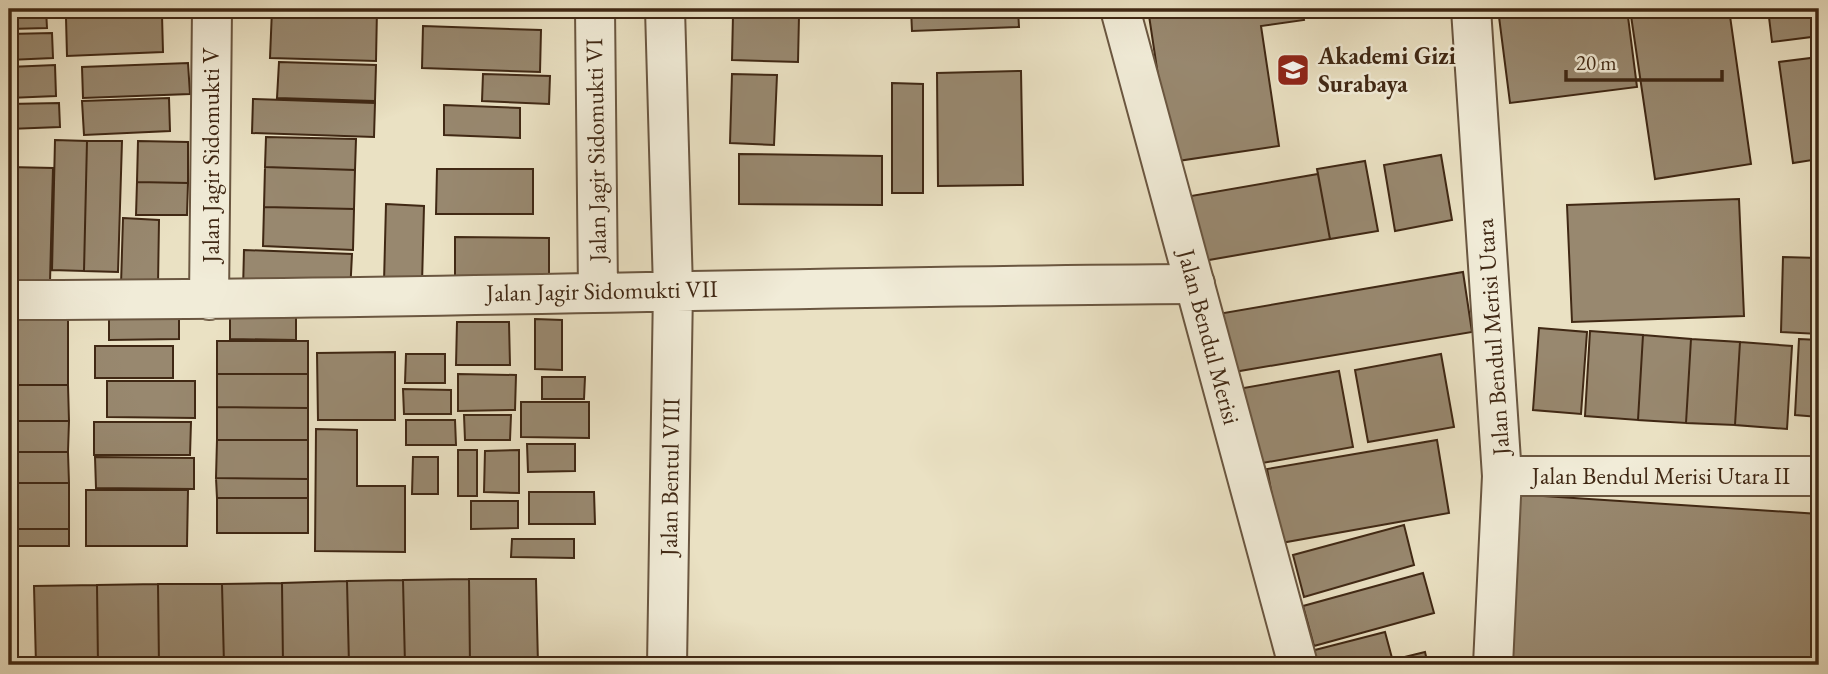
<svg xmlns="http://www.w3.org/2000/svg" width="1828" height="674" font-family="'EB Garamond',serif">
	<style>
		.building { fill: #98886f; stroke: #402814; stroke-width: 2 }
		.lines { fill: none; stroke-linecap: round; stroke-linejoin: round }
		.minor-casing { stroke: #6a5640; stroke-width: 42 }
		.tertiary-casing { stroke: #6a5640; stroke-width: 42 }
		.minor { stroke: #f1ecd8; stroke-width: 38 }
		.tertiary { stroke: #f1ecd8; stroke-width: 38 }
		.labels { text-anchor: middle; stroke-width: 5; stroke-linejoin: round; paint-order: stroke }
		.poi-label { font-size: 24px; font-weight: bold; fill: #402814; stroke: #f1ecd8; text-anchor: start }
		.street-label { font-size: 24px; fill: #402814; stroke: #f1ecd8 }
	</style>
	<rect width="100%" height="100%" fill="#eae1c3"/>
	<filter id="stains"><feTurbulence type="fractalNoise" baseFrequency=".00286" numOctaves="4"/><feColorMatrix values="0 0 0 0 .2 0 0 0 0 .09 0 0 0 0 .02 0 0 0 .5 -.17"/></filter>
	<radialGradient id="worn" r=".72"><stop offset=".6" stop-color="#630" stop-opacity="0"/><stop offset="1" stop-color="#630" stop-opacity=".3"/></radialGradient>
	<path class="building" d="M9,9h37l1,19 -38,1z
		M58,9h106l-106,4z
		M272,9h105l-1,52 -106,-3z
		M405,9h128v9l-128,-5z
		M911,9h107l1,18 -107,4z
		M1148,9h154l2,11 -43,6 18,120 -108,16z
		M1498,9h129l10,78 -127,16z
		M1630,9h99l22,155 -96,15z
		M1768,9h51v27l-47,6z
		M162,15l1,37 -96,4 -1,-38z
		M733,15l66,1 -1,46 -66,-2z
		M423,26l118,4 -1,42 -118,-4z
		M52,33l1,25 -44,2v-26z
		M1819,57v102l-26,4 -14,-101z
		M279,62l97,3 -1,36 -98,-3z
		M188,63l2,31 -107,4 -1,-31z
		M55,65l1,31 -47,2v-31z
		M1021,71l2,114 -85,1 -1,-113z
		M483,74l67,2 -1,28 -67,-3z
		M732,74l45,1 -3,70 -44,-2z
		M892,83l31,1v109h-31z
		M169,98l1,33 -86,4 -2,-34z
		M253,99l122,4 -1,34 -122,-4z
		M59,103l1,24 -51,2v-25z
		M444,105l76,3v30l-76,-3z
		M266,137l90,2 -1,31 -90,-3z
		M55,140l32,1 -3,130 -32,-1z
		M87,141h35l-4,131 -34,-1z
		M138,141l50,1v41l-51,-1z
		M739,154l143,2v49l-143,-1z
		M1441,155l11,65 -57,11 -11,-66z
		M1365,161l13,70 -48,8 -13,-70z
		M9,167l44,1 -3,114 -41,-1z
		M265,167l90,3 -1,39 -90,-2z
		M437,169h96v45h-97z
		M1318,174l12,65 -127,22 -12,-65z
		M137,182l51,1 -1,32h-51z
		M1739,199l5,117 -172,6 -5,-117z
		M386,204l38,2 -2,78 -38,-2z
		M264,207l90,2 -1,41 -90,-4z
		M123,218l36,2 -1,66 -37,-1z
		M455,237l94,1v48l-94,1z
		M244,250l108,4 -2,40 -107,-4z
		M1783,257l36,1v76l-38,-2z
		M1463,272l9,60 -244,41 -10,-59z
		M109,306h70v33l-70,1z
		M9,312l59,1v72h-59z
		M230,312h66v28l-66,-1z
		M535,319l27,1v50l-27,-1z
		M457,322h52l1,43h-54z
		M1539,328l48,4 -6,82 -48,-4z
		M1590,331l53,4 -5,85 -53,-4z
		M1643,335l48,4 -5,84 -48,-3z
		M1691,339l49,3 -5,83 -49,-2z
		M1799,339l20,1v77l-24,-2z
		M217,341h91v33h-91z
		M1740,342l52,4 -5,83 -52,-4z
		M95,346h78v32h-78z
		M395,352v68h-77l-1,-67z
		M406,354h39v29h-40z
		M1441,354l13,73 -86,15 -13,-72z
		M1339,371l14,76 -102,18 -13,-76z
		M217,374h91v34l-91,-1z
		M458,374l58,1 -1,35 -57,1z
		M542,377h43l-1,22h-42z
		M107,381h88v37l-88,-1z
		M9,385h59l1,36h-60z
		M403,389l48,1v24h-47z
		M521,402h68v36l-68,-1z
		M217,407l91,1v32h-91z
		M464,415h47l-1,25h-45z
		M406,420h49l1,25h-50z
		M9,421h60l-1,31h-59z
		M94,422h97l-1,33h-96z
		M316,429l41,1v56h48v66l-90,-1z
		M217,440h91v39l-92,-1z
		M1437,440l12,73 -168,30 -14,-74z
		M527,444h48v27l-47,1z
		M458,450h19v46h-19z
		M519,450v43l-35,-1 1,-41z
		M9,452h59l1,31h-60z
		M95,457l99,1v31l-98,-1z
		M413,457h25v37h-26z
		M216,478l92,1v19h-91z
		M9,483h60v46h-60z
		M86,490h102l-1,56h-101z
		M529,492h65l1,32h-66z
		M1511,494l308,20v151h-318z
		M217,498h91v35h-91z
		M471,501h47v27l-47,1z
		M1404,525l10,40 -110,32 -11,-42z
		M9,529h60v17h-60z
		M512,539h62v19l-63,-1z
		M1423,573l11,40 -120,33 -11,-40z
		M469,579l1,86h-65l-2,-85z
		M469,579h67l2,86h-68z
		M403,580l2,85h-56l-2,-84z
		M347,581l2,84h-66l-1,-82z
		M282,583l1,82h-59l-2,-81z
		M158,584h64l2,81h-65z
		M158,584l1,81h-61l-1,-80z
		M97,585l1,80h-62l-2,-79z
		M1385,632l7,26 -29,7h-53l-3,-13z
		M1425,652l3,13h-56z"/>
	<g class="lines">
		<defs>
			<path id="minor" d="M595,9l3,282
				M665,9l8,280 -6,376
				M1471,9l31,467 -9,189
				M9,300c395,0 790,-14 1186,-16
				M209,300l3,-291
				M1502,476h317"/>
			<path id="tertiary" d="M1120,9l178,656"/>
		</defs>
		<use href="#minor" class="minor-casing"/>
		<use href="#tertiary" class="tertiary-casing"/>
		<use href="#minor" class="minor"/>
		<use href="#tertiary" class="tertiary"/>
	</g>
	<defs>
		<symbol id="university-square" viewBox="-11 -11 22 22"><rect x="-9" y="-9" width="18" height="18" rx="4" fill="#8f2418" stroke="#f1ecd8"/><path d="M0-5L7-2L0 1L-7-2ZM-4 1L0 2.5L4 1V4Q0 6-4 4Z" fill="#fff"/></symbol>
	</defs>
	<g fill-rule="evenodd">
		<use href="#university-square" x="1274" y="51" width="38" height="38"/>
	</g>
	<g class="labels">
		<g class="poi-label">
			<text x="1318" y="64">Akademi Gizi<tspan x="1318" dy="28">Surabaya</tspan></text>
		</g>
		<g class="street-label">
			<text transform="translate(596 150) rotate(-91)" y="8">Jalan Jagir Sidomukti VI</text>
			<text transform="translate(211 155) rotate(-90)" y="8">Jalan Jagir Sidomukti V</text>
			<text transform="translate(602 291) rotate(-1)" y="8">Jalan Jagir Sidomukti VII</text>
			<text transform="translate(1209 337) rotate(75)" y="8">Jalan Bendul Merisi</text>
			<text transform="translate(1493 337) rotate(-94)" y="8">Jalan Bendul Merisi Utara</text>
			<text x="1661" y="484">Jalan Bendul Merisi Utara II</text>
			<text transform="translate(670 477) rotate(-89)" y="8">Jalan Bentul VIII</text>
		</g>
	</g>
	<rect width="1828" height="674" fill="none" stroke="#eae1c3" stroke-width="35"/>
	<rect x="10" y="10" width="1807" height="653" fill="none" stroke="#402814" stroke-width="3.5"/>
	<rect x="18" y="18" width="1793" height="639" fill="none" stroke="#402814" stroke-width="2"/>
	<path d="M1566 70v10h156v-10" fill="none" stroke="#402814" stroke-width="3.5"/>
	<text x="1576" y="70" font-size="21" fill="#402814" stroke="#f1ecd8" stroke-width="5" paint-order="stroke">20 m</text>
	<rect width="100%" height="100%" filter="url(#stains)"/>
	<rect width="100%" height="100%" fill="url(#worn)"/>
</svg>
